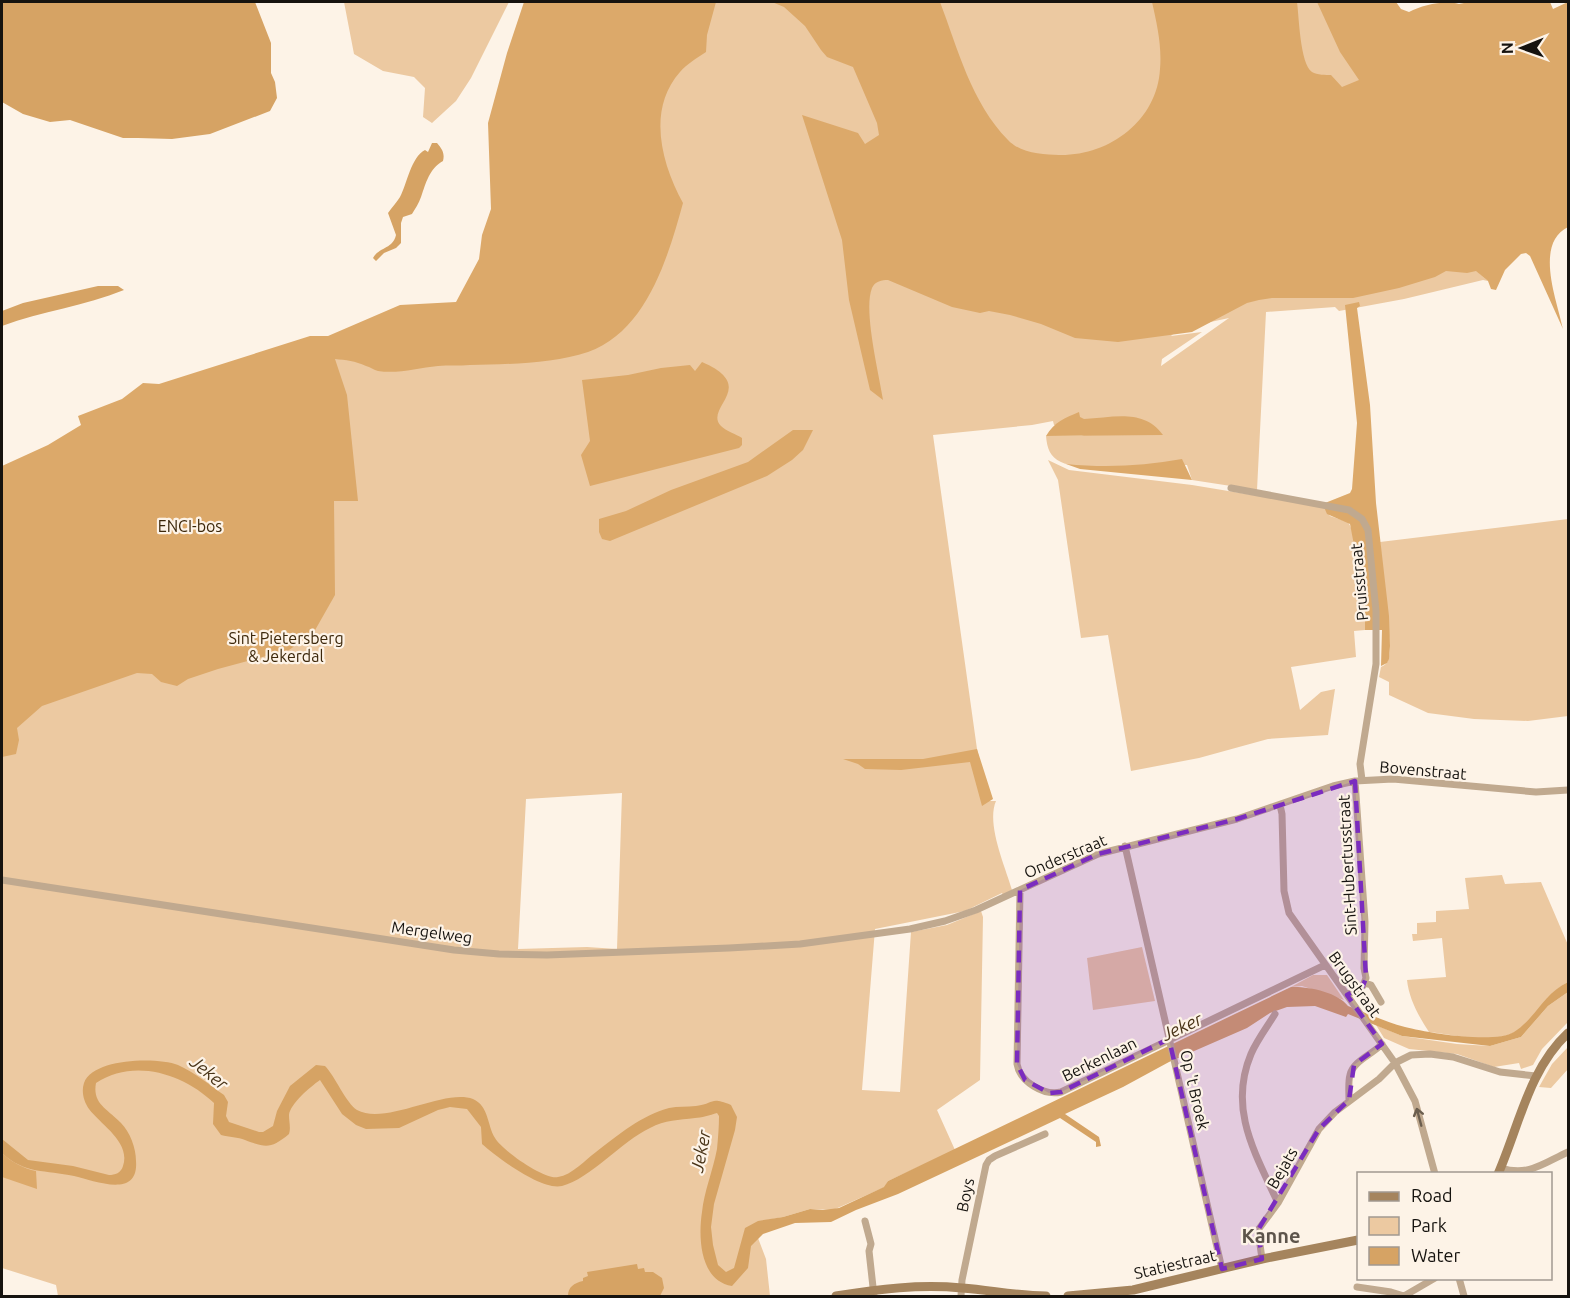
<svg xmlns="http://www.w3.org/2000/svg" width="1570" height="1298" font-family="Ubuntu,sans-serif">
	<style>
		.green { fill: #ecc9a1; fill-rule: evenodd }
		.forest { fill: #dca96a }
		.water { fill: #d6a364 }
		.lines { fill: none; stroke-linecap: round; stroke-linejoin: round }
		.street { stroke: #c0a98f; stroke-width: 7 }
		.secondary { stroke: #a5845d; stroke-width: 9 }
		.oneway { stroke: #6b5e4f }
		.marked { fill: #7b2cbf; fill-opacity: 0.2; stroke: #7b2cbf; stroke-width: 4.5; stroke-dasharray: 12 8; stroke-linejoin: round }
		.labels { text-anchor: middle; stroke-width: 4.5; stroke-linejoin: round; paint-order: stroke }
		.park-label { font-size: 16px; fill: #3c270a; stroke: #fdf3e7 }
		.street-label { font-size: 16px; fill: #16130f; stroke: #fdf3e7 }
		.water-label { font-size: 18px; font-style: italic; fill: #493418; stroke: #fdf3e7 }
		.quarter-label { font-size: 20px; font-weight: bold; fill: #5d544b; stroke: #fdf3e7 }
	</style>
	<rect width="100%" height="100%" fill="#fdf3e7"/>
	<path class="green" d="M344,2h165l-38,76 -15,23 -24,22 -9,-6 2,-29 -11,-11 -31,-6 -29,-17z
		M554,2h833l93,272 8,7 -5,-1 -79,19 -65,12 -4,-4 -69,5 -9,178 -65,-10 -5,-15c-27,0 -106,8 -126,-3 -11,-5 -14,-14 -15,-26h38l-30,-11 -1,-4 -21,4 -99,10 44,314 12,52h7c-10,23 9,65 16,89l-9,5 -1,-2 -37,18 -90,18 -13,161 38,2 11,-160 36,-7 34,-14 2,6 -3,163 -43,30 18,40 -67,31 -3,6 -52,23 -23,-1 -27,8 -21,4 -4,17 8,21 4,37h-712l-2,-11 -54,-17v-792l35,-21 427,-138zM1229,318l-68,48 1,-7 40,-27 -31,4 7,-7zM622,793l-5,156 -30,-2 -69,2 8,-150z
		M1048,460l21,10 123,15 132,22 6,9 18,6c11,16 19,87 17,108l-11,1 2,26 -65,10 9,43 21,-18 14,-3 -7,46 -60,4 -69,19 -68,13 -23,-136 -27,3 -23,-158z
		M1568,519v197l-40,5 -54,-2 -46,-6 -39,-18v-13l-10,-5 2,-10c9,-3 8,-12 9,-21l-10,-104z
		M1502,875l3,9 36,-2 27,63v37c-18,9 -29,29 -43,43 -24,23 -66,10 -96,7 -10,-15 -20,-33 -22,-52l39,-3 -4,-39 -29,3 -1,-7h5v-11l19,-1v-11l33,-2 -4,-31z
		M1142,947l13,54 -62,9 -6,-52z
		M1313,975h14l17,25 -42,-14 -11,1z
		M1568,992v30l-26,27 -9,16 -12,4 -2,-6 -25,4 -37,-13 -48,-5 -25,-11 -8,-13 26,11 55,8 33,2 31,-9 27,-31z
		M1568,1047v22l-17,19 -12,-1 13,-23z"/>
	<path class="forest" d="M524,2h192l-9,33 -1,17c-9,6 -19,12 -26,20 -33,37 -19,91 3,131 -15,54 -36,128 -95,149 -35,12 -81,12 -118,13 -11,1 -22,0 -32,1 -20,2 -40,8 -60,5 -4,-1 -8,-4 -12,-5 -11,-5 -20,-6 -31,-7l12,36 11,106h-24l1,94 -21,37 -25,18 -71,19 -30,10 -11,7 -16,-4 -9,-8 -15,-1 -95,33 -25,22 2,12 -3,14 -14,3v-291l46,-21 33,-20 -3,-9 44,-17 21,-16 16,1 151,-48h18l72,-31 56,-3 23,-43 3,-24 9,-26 -3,-86 19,-70z
		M772,2h168c18,47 31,100 68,138 12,13 35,15 51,15 50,1 98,-34 101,-86 2,-23 -3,-45 -8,-67h145c2,14 3,62 15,70 5,3 14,3 19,3l11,12 17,-7 -19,-28 -23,-50h79l5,7 8,3c14,-7 35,-12 50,-8l10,-2h81l3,7 15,-7v225c-34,17 -11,73 -5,102l-33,-73 -4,-3 -5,1 -16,16 -9,20 -5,-1 -3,-8 -12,-10 -9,2 -21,-2 -11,6 -36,11 -46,10h-81l-13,2 -12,3 -55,29 -74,10 -43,-4 -34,-14 -31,-9 -21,-4 -9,2 -28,-6 -64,-27c-6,0 -13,1 -16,8 -9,22 7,86 11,112l-13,-10 -21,-90 -7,-60 -40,-125 56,18 7,11 14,-9 -2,-12 -24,-56 -26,-10 -6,-7 -16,-24 -21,-19z
		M1359,302l1,4 -3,2 13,97 6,98 13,113 1,30 -1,13 -2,4 -6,3 1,-36h-17v-27l-15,-79 -23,-10 -3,-7 1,-4 25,-10 2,-4 5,-66 -12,-118z
		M702,362c58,25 1,46 19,64 5,5 15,8 21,12v7l-3,3 -149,38 -9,-31 9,-14 -8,-61 46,-5 33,-7 29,-3 5,6z
		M1079,412l1,5 4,2c29,-1 59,-11 79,16l-117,1c8,-14 19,-18 33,-24z
		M793,430h20l-10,20 -11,10 -25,16 -157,65 -8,-2 -3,-7v-13l27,-8 45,-21 77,-28z
		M1182,459l10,21 -112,-11 -14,-5c40,4 77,2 116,-5z
		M977,749l16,50 -11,7 -12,-44 -69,8 -36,-1 -7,-5 -15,-5h80z
		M2,1153c8,8 22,16 34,18l1,18 -35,-12z"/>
	<path class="water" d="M2,2h253l16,41v30l4,9 2,16 -7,13 -60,23 -38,5 -34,-1h-15l-53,-18 -20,2 -27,-8 -21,-12z
		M432,143h5c5,6 8,10 6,18 -14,8 -17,22 -22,36 -2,6 -6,12 -9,17l-9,3 -2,6v20l-5,5 -12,5 -8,8 -3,-3c6,-11 20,-9 23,-23l-8,-22c4,-6 9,-11 12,-16 7,-13 11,-40 25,-47l3,2z
		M98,286h20l6,4c-39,16 -82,21 -122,36v-15l21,-8z
		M1568,982v10l-20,14 -27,31 -31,9 -88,-10 -54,-22 -2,3 -31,-11 -28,1 -17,6 -23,15 -78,34 -46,25 -58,27 34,23 2,9 -5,1v-5l-36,-24 -162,76 -42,16 -25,12 -36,1 -32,11 -12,12 -3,22 -16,18c-32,-5 -34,-48 -30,-74 2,-20 11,-42 15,-63 1,-11 2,-22 2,-33l-2,-3c-7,2 -16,5 -22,5 -16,2 -30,2 -45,10 -28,13 -60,51 -88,58 -21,5 -65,-29 -80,-42l-1,-17 -14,-18 -17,-2 -12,3 -39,18 -33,1 -10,-4 -14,-11 -22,-34c-10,7 -30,24 -31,35 0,7 2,13 0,19 -18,15 -23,14 -44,6 -7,-3 -16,-3 -24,-5l-8,-11 1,-21c-31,-30 -81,-45 -118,-20 -4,21 12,26 25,40 9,9 15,25 15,38 3,39 -43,19 -62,15 -28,-6 -50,-2 -72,-23v-14l26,21 45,6 36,9c6,0 12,-2 14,-9 8,-24 -22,-41 -34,-57 -5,-7 -8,-17 -5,-26 9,-25 73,-26 94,-18 16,7 32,20 46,30l4,7 -2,14 3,6 30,10h4l10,-6 4,-15 13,-25 26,-21 9,1c10,10 21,37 32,44 29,16 87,-22 116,-11 16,7 14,26 22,39 7,12 49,42 63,39 14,-2 27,-17 38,-25 22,-17 46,-37 73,-44 9,-2 18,-1 27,-2 19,-2 13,-10 35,-1l6,12 -2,13 -21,74 -3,23 2,18 5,20 8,7 8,-4 11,-40 13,-7 25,-4 27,-8 13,1 16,-2 45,-21 4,-6 403,-194c16,-1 47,5 57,19 19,7 37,16 57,21 23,6 90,17 109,5 22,-14 29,-38 54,-50z
		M637,1264l1,5 6,-1 1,4h8l9,6 2,10 -4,8h-92c0,-9 6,-13 15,-15v-3l5,-2 -1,-4z"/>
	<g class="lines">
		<path class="street" d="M1231,488l118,22 13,9 6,11 8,81v53l-16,100 2,16
			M1280,805l2,9 2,77 5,22 106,150 20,38 20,73
			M1125,846l97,423
			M2,880l452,70 45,4 48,1 182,-7 71,-4 110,-15 35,-8 31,-11 122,-56 139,-35 96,-33 22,-5 38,-2 143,13 32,-2
			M1020,890l-3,174c3,18 27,32 44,28l264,-127
			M1365,983l6,2 10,17
			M1347,995l16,-9 3,-8 -2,-10 1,-46 -10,-141
			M1275,1014c-8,13 -18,26 -24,40 -23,55 4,99 27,149
			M1349,1100c0,-8 -1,-18 1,-25 3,-14 23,-21 32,-31
			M1501,1168c27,9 43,-5 67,-16
			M865,1221l6,23 -2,7 5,45
			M1262,1259l-4,-29 20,-27 41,-74 16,-17 44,-33 16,-16 16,-8 19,-1 23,3 47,15 36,4
			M1459,1278l5,18
			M1357,1287l34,5 13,4
			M961,1296l1,-16 24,-115 3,-5 6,-4 50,-22
			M1404,1296l31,-18"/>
		<path class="secondary" d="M1498,1174c21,-48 31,-105 70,-141
			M836,1296c43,-7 83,-12 126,-8 28,2 56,8 84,8
			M1068,1296l65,-6 129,-31 96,-19"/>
	</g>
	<defs><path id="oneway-shaft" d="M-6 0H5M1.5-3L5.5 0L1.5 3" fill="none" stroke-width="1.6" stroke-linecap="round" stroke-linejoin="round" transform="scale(1.5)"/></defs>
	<use class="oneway" href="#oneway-shaft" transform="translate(1419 1117) rotate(-105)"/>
	<path class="marked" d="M1355,781l11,197 -3,8 -16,9 35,49 -28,21 -5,35 -30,29 -61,101 4,29 -40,10 -53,-230 -108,53 -12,1 -24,-13 -8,-16 3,-174 78,-36 139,-35z"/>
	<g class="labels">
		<g class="park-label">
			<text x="190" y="532">ENCI-bos</text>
			<text x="286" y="644">Sint Pietersberg<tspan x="286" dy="18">&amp; Jekerdal</tspan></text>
		</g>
		<g class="street-label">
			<text transform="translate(1359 582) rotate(-95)" y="6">Pruisstraat</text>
			<text transform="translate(1423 770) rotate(5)" y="6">Bovenstraat</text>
			<text transform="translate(1065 856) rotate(-23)" y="6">Onderstraat</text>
			<text transform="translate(1347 865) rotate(-93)" y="6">Sint-Hubertusstraat</text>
			<text transform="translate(432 932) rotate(8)" y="6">Mergelweg</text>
			<text transform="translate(1355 984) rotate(54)" y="6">Brugstraat</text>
			<text transform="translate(1099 1059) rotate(-26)" y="6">Berkenlaan</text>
			<text transform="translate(1195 1090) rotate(77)" y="6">Op 't Broek</text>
			<text transform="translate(1282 1168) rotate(-60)" y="6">Bejats</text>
			<text transform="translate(965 1195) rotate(-78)" y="6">Boys</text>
			<text transform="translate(1175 1264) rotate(-13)" y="6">Statiestraat</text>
		</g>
		<g class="water-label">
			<text transform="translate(1182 1027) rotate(-25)" y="6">Jeker</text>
			<text transform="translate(209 1073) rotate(39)" y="6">Jeker</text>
			<text transform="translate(701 1151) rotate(-79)" y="6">Jeker</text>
		</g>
		<g class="quarter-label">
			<text x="1271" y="1243">Kanne</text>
		</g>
	</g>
	<rect width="1570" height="1298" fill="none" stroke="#16130f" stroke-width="6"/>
	<rect x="1357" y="1172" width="195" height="108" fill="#fdf3e7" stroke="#a19991" stroke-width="1.5"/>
	<rect x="1369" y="1192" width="30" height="9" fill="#a5845d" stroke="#a19991" stroke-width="1.5"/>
	<text x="1411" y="1202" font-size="18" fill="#16130f">Road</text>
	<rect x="1369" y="1217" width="30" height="18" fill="#ecc9a1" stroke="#a19991" stroke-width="1.5"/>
	<text x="1411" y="1232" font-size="18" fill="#16130f">Park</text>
	<rect x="1369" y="1247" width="30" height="18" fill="#d6a364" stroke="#a19991" stroke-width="1.5"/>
	<text x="1411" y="1262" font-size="18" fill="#16130f">Water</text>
	<g transform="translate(1522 48) rotate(269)" stroke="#fdf3e7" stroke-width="4.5" paint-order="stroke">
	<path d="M0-4.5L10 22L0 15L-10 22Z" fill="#16130f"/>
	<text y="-9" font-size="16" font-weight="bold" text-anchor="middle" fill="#16130f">N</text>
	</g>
</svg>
